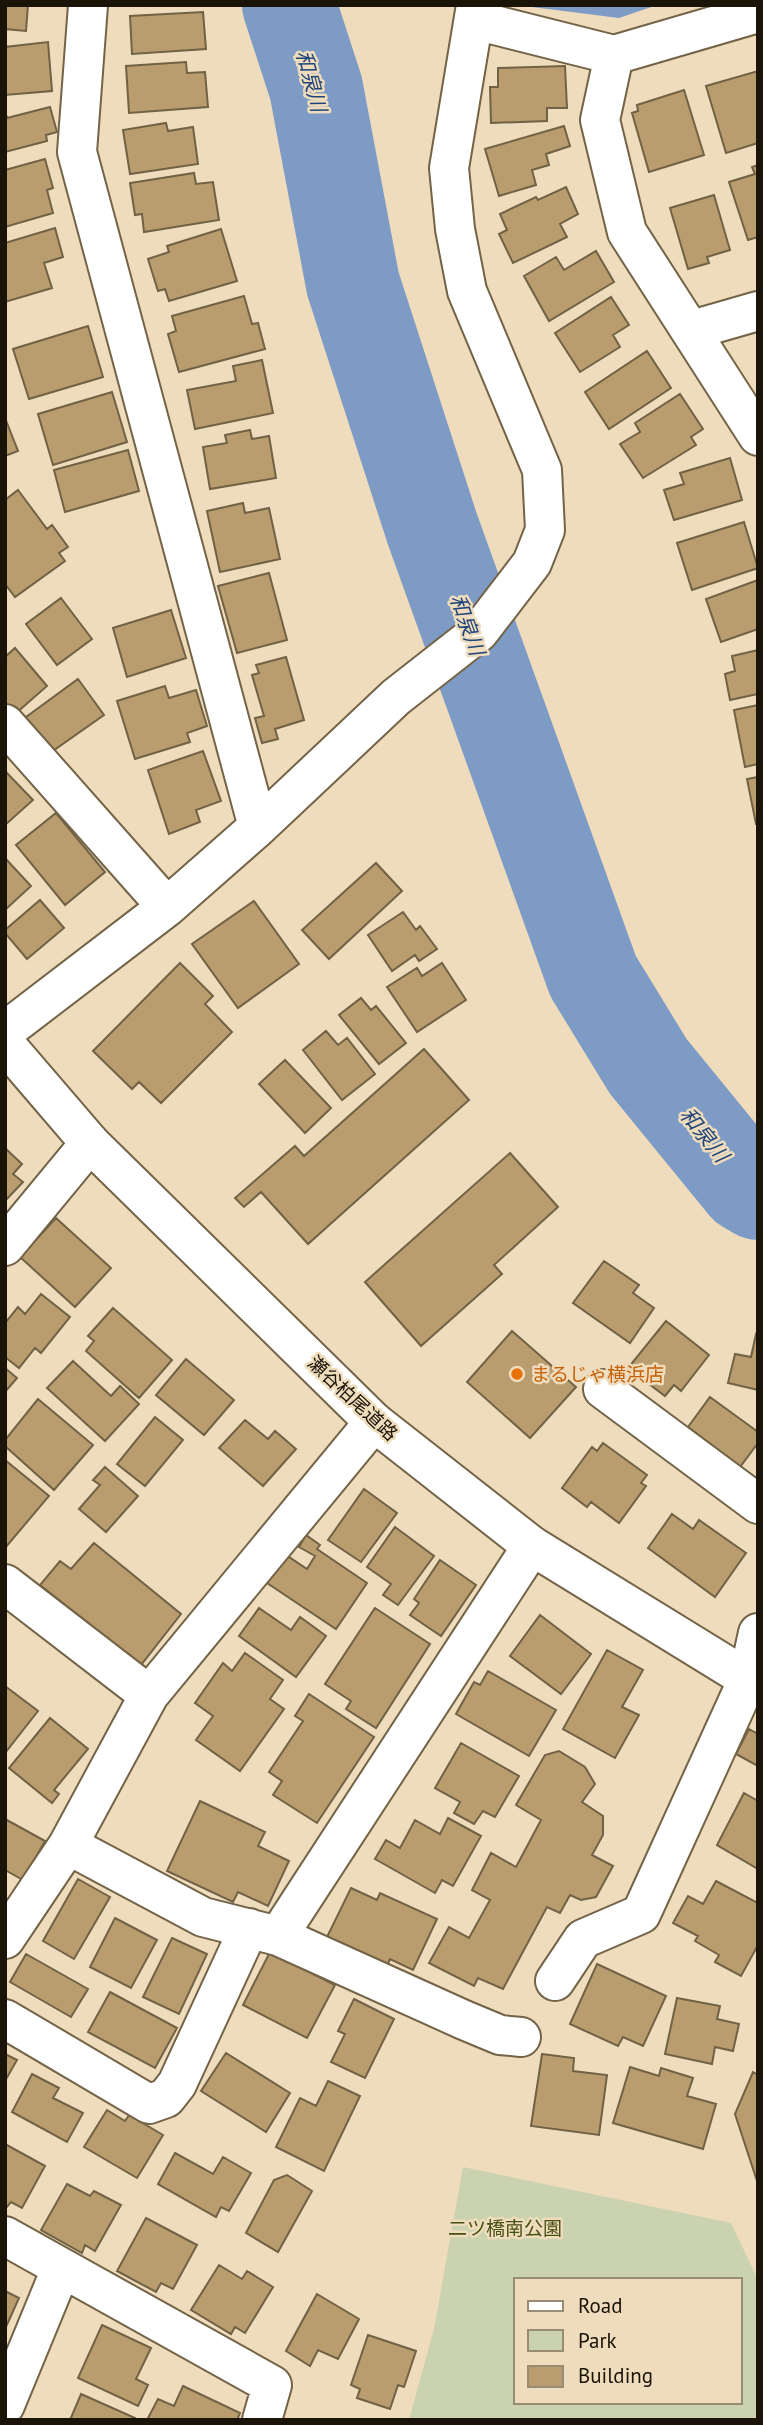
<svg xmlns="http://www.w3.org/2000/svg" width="763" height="2425" font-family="'PT Sans','Noto Sans JP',sans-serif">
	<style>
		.green { fill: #cbd2af; fill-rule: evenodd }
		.water { fill: #7e9bc6 }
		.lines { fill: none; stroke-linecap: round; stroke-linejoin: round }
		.river { stroke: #7e9bc6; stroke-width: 94 }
		.building { fill: #b99d6e; stroke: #716145; stroke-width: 2 }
		.minor-casing { stroke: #736347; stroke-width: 42 }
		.major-casing { stroke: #736347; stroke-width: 42 }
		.minor { stroke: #fff; stroke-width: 38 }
		.major { stroke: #fff; stroke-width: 38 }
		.food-dot { fill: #e8710a; stroke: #eedcbc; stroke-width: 2.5 }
		.labels { text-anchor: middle; stroke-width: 5; stroke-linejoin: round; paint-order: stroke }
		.food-label { font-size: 19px; fill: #c56008; stroke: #eedcbc; text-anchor: start }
		.street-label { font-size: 19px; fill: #191308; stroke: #eedcbc }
		.park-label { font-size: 19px; fill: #485014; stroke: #eedcbc }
		.water-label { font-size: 21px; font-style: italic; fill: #20457b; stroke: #eedcbc }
	</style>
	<rect width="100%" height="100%" fill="#eedcbc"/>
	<path class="green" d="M463,2167l268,56 27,57v140h-349l25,-91zM516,2280h224v122h-224z"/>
	<path class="water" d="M516,5h141l-38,13z"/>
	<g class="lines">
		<path class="river" d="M289,5l27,83 37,196 79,244 161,448 55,90 98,120 12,7"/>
	</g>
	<path class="building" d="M5,5h23l-2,26 -21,-2z
		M203,12l3,37 -74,5 -2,-38z
		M48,42l4,49 -47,4v-48z
		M186,62l1,11 18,-1 3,35 -79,6 -3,-47z
		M565,66l2,42h-20v13l-56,2 -1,-36h8v-19z
		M758,71v72l-32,10 -20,-67z
		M684,90l20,65 -55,17 -17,-59 6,-2 -1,-6z
		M50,107l7,25 -11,3 1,6 -42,11v-41l2,7z
		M166,123l2,8 25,-4 5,37 -68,10 -7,-44z
		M564,126l6,20 -24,8 3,11 -17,5 4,15 -37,11 -14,-47z
		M45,159l8,29 -6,2 6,23 -48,14v-57z
		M758,165v72l-10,3 -19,-58 26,-8 -3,-7z
		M194,173l2,11 17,-2 6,38 -75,12 -2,-18 -7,1 -5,-32z
		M566,187l12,27 -18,10 7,13 -54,26 -14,-29 8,-4 -7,-16 36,-17 2,3z
		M714,195l16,55 -23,7 2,6 -21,6 -18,-61z
		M55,228l8,29 -19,6 8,25 -47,14v-59z
		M221,229l16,52 -68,20 -4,-12 -7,2 -10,-32 21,-7 -2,-6z
		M596,251l18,31 -65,39 -25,-45 32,-19 8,13z
		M244,296l8,28 6,-1 7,26 -86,23 -11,-38 8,-3 -4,-15z
		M611,297l18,28 -16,10 7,12 -40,25 -25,-39z
		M88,326l15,51 -74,22 -16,-50z
		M647,351l24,37 -62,41 -24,-37z
		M262,360l11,53 -78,16 -8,-39 49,-9 -3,-15z
		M112,392l15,50 -74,23 -15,-51z
		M680,394l23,35 -12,8 5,8 -53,33 -23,-34 20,-12 -5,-9z
		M5,418l13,33 -13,5z
		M250,430l2,9 17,-3 7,42 -66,11 -7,-42 24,-4 -2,-8z
		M128,450l11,41 -74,21 -11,-42z
		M730,458l12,42 -68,20 -10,-30 20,-6 -4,-11z
		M18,490l29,39 5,-4 16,22 -9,6 6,8 -50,36 -10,-13v-84z
		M243,503l2,10 24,-5 11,51 -60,13 -13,-61z
		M744,522l14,46 -66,22 -15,-47z
		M269,573l18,67 -50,13 -19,-67z
		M758,580v49l-37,13 -15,-43z
		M61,598l31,41 -35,26 -31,-41z
		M171,610l15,48 -59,19 -14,-49z
		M15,648l32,38 -32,28 -10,-11v-46z
		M758,650v44l-28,6 -5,-26 10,-3 -3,-15z
		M286,657l18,63 -29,9 3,10 -16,4 -7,-25 9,-2 -12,-41 7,-2 -3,-8z
		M78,679l26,36 -57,40 -25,-35z
		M165,686l4,12 27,-8 11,36 -20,7 3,9 -55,17 -18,-58z
		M758,705v59l-13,3 -11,-57z
		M203,751l18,50 -25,9 4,12 -31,12 -21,-64z
		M5,771l28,29 -28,25z
		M758,777v47h-2l-9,-45z
		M56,813l49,59 -40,33 -49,-60z
		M5,858l26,28 -26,24z
		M376,863l26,28 -73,68 -27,-29z
		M40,900l24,28 -37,31 -22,-26v-3z
		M254,901l45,63 -61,44 -46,-64z
		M403,912l13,18 4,-4 17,23 -18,12 -4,-6 -23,16 -24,-36z
		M180,963l33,33 -8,8 27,28 -71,71 -22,-21 -7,7 -39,-38z
		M442,963l24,37 -49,32 -30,-45 30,-19 5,8z
		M361,998l10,12 5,-4 30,37 -27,21 -40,-49z
		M326,1031l12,14 9,-7 28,36 -33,26 -39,-50z
		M424,1049l45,51 -161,144 -47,-52 -17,15 -9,-9 60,-52 9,10z
		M285,1060l46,48 -26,25 -46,-49z
		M5,1148l17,16 -9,10 10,8 -18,19z
		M510,1153l48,54 -64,58 8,9 -81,72 -56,-64z
		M56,1218l55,50 -36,39 -55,-50z
		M604,1261l35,24 -6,8 21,15 -24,35 -57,-40z
		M41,1294l29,23 -29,36 -6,-5 -16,20 -14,-11v-34l13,-16 7,7z
		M113,1308l59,52 -33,38 -53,-47 8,-10 -6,-5z
		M666,1321l43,34 -28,36 -7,-6 -9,11 -37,-28z
		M512,1331l64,56 -46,51 -63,-56z
		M756,1334l2,1v55l-30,-7 7,-29 16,3z
		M186,1359l48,41 -30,35 -48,-40z
		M73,1361l38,35 9,-10 19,18 -34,37 -58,-53z
		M5,1368l12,10 -12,14z
		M710,1397l48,35v11l-18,24 -52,-40z
		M38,1399l55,46 -39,45 -49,-44v-6z
		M155,1417l28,23 -38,46 -28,-22z
		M245,1420l23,19 7,-8 21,18 -33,37 -44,-38z
		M603,1443l44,32 -6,8 5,3 -27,37 -28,-21 -4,5 -25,-19 30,-41 5,4z
		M5,1460l44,36 -44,52z
		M105,1467l33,29 -32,36 -27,-23 21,-24 -7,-5z
		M364,1489l33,24 -36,49 -33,-22z
		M672,1514l21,15 6,-9 47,33 -31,44 -67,-49z
		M395,1527l39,29 -36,49 -15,-10 8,-11 -24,-17z
		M306,1535l14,10 -3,4 50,34 -31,46 -69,-46 19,-28 21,14 8,-13 -16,-9z
		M94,1543l87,71 -40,51 -101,-80 20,-24 11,8z
		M440,1560l36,25 -35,51 -31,-21 9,-12 -5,-4z
		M259,1608l32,22 9,-13 26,19 -30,41 -57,-41z
		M375,1608l55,36 -54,84 -30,-19 5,-8 -26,-17z
		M540,1615l51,39 -30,40 -51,-38z
		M607,1650l36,20 -21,37 17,8 -24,43 -52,-29z
		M245,1653l38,27 -13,19 14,10 -44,62 -44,-31 17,-24 -18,-13 28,-40 9,8z
		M488,1671l68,39 -27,46 -73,-42 18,-32 6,3z
		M5,1686l33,25 -33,42z
		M309,1694l65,43 -57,86 -44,-28 9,-14 -13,-9 34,-51 -8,-5z
		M50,1718l38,31 -34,41 5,4 -7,9 -43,-35z
		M749,1729l9,5v32l-22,-12z
		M461,1743l58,33 -24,41 -12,-6 -9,13 -20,-11 6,-11 -25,-14z
		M559,1751l26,16 10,17 -13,18 21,14v19l-11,20 21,11 -17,31 -15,3 -11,-5 -10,18 -13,-6 -44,82 -25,-11 -4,8 -45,-23 20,-36 20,11 21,-38 -18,-10 19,-37 25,14 25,-47 -25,-15 29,-50z
		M744,1793l14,8v68l-41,-24z
		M200,1801l65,31 -7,14 31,15 -21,45 -30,-14 -5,10 -66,-31z
		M448,1818l33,18 -28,50 -11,-6 -7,13 -60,-34 11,-19 14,8 15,-28 25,14z
		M5,1819l40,22 -22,39 -18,-10z
		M78,1879l32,18 -36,62 -31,-18z
		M716,1881l42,22v42l-17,31 -26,-14 4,-7 -24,-14 3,-5 -25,-13 15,-27 15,8z
		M351,1888l26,12 3,-7 57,26 -24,51 -23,-11 -3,7 -60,-29z
		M115,1918l42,22 -26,48 -41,-21z
		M172,1938l35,16 -28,60 -36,-17z
		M270,1952l65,33 -28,53 -64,-33z
		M26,1954l62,35 -17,28 -61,-35z
		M597,1964l69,32 -23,50 -20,-9 -5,9 -48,-22z
		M110,1992l67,36 -22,40 -67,-36z
		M677,1998l43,8 -3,13 22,5 -6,27 -18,-4 -3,17 -47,-10z
		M354,1999l40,20 -29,59 -34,-16 14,-28 -7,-3z
		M226,2053l64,40 -24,39 -65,-41z
		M5,2054l12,6 -12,21z
		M542,2054l32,4 -1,13 34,4 -8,60 -68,-9z
		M630,2067l29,9 2,-8 32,10 -6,18 29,8 -13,45 -90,-26z
		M753,2072l5,3v109l-23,-70z
		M32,2074l27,14 -6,10 30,15 -16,29 -55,-30z
		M328,2081l32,15 -36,75 -48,-24 24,-49 16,8z
		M107,2110l18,11 4,-6 34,20 -26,43 -53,-31z
		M5,2144l40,22 -23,42 -11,-6 -6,7z
		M175,2153l38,21 10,-17 28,16 -22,38 -8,-4 -5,10 -58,-33z
		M287,2175l25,16 -34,61 -32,-19 28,-53z
		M67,2184l23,12 4,-5 27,14 -26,46 -10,-6 -3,8 -41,-23z
		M146,2218l51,27 -24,44 -12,-6 -5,9 -39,-21z
		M219,2265l23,14 5,-8 26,16 -28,46 -10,-6 -4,7 -40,-24z
		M5,2291l14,7 -13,29 -1,-1z
		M317,2294l42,25 -21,40 -20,-9 -8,16 -24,-15z
		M102,2325l49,23 -15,31 12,6 -10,21 -60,-28z
		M368,2335l48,16 -12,36 -6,-2 -8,24 -33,-11 3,-9 -9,-4z
		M183,2386l57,27 -3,7h-90l11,-21 16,7z
		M81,2394l54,24 -1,2h-64z"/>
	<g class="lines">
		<defs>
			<path id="minor" d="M88,5l-11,147 181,675
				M475,20l139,35 144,-42
				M614,55l-14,65 27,112 131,204
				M692,330l66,-19
				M5,724l162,183
				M5,1031l162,-124 91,-80 138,-130 83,-65 53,-69 13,-33 -3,-60 -75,-179 -12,-62 -6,-61 27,-163
				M5,1246l85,-103
				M603,1389l155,115
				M5,1584l144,111
				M68,1845l135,72 75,19 186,84 36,15 21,2
				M278,1936l254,-390
				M5,1939l63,-94 81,-150 225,-273
				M555,1981l28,-42 58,-25 107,-235 10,-46
				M5,2019l144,85 17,-6 11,-14 72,-156
				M5,2236l267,149 -10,35
				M5,2405l56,-136"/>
			<path id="major" d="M5,1044l85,99 284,279 158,124 226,139"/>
		</defs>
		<use href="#minor" class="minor-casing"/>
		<use href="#major" class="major-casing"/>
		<use href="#minor" class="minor"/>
		<use href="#major" class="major"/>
	</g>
	<circle class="food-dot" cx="517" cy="1374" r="7"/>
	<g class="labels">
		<g class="food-label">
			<text x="531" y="1381">まるじゃ横浜店</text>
		</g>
		<g class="street-label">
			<text transform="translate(353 1398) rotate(43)" y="7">瀬谷柏尾道路</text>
		</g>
		<g class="park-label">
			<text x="505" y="2235">二ツ橋南公園</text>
		</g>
		<g class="water-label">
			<text transform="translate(311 81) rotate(75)" y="7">和泉川</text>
			<text transform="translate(467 625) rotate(70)" y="7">和泉川</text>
			<text transform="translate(704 1135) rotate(51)" y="7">和泉川</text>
		</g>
	</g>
	<rect width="763" height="2425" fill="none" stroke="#191308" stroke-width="14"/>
	<rect x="514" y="2278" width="228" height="126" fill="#eedcbc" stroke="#998c74" stroke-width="2"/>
	<rect x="528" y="2301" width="35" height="10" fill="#ffffff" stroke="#998c74" stroke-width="2"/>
	<text x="578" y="2313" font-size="21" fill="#191308">Road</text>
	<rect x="528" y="2330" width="35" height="21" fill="#cbd2af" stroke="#998c74" stroke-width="2"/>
	<text x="578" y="2348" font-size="21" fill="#191308">Park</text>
	<rect x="528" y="2366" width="35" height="21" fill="#b99d6e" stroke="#998c74" stroke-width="2"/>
	<text x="578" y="2383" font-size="21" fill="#191308">Building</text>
</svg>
